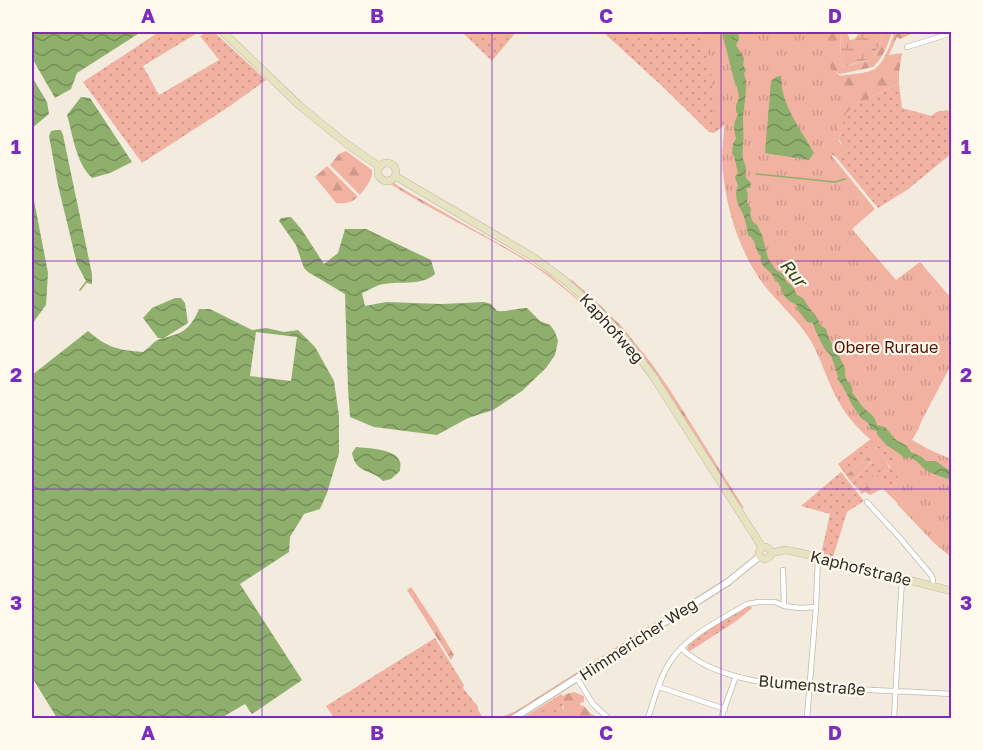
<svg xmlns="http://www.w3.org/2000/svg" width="983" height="750" viewBox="0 0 983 750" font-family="'Golos Text',sans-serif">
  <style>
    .grass { fill: url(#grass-dots) }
    .forest { fill: url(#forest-firs) }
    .wetland { fill: url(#wetland-marsh) }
    .park { fill: url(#park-tufts) }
    .water { fill: url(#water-waves); fill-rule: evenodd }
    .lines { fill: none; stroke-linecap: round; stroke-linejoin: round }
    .stream { stroke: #8faf6c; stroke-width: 1.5 }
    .river { stroke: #8faf6c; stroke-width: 8 }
    .minor-casing { stroke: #c1baad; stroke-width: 6 }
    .tertiary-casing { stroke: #c1baad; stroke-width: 8 }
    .secondary-casing { stroke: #c1baad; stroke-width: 8 }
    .minor { stroke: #fff; stroke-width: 4.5 }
    .tertiary { stroke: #fff; stroke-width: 6 }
    .secondary { stroke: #e6e3c1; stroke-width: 7 }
    .grid { fill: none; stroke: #7b2cbf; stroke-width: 1.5; stroke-opacity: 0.55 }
    .labels { text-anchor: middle; stroke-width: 4.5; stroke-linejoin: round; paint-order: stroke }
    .street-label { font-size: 16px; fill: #302d28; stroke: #fff9ee }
    .park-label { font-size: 16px; fill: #551101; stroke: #fff9ee }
    .water-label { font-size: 18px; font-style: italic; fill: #2f4413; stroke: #fff9ee }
    .neatline { fill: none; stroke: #7b2cbf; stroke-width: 2 }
    .grid-label { font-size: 20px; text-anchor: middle; font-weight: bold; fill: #7b2cbf }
  </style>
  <defs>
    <pattern id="grass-dots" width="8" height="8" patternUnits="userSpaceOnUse" patternTransform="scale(1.5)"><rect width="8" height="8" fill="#f2b2a2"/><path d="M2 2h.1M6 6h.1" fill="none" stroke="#d0998c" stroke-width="1.8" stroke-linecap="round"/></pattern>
    <pattern id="forest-firs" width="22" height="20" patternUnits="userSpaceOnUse" patternTransform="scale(1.5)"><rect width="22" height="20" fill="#f2b2a2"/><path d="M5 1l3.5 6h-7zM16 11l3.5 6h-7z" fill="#d0998c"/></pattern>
    <pattern id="wetland-marsh" width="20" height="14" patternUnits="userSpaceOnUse" patternTransform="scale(1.5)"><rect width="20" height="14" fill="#f2b2a2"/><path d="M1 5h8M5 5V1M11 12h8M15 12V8" fill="none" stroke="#d0998c"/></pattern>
    <pattern id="park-tufts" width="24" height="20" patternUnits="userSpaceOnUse" patternTransform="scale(1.5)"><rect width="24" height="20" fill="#f2b2a2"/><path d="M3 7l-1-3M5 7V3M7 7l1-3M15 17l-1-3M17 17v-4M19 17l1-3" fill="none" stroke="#d0998c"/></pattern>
    <pattern id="water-waves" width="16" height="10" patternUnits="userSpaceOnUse" patternTransform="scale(1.5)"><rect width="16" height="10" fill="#8faf6c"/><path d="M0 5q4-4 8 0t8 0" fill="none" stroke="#758f59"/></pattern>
  </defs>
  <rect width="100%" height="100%" fill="#f3ebde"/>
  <path class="grass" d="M159 32H199L143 66 159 95 219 60 200 36 206 32H214L266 80 230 106 142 163 83 82Z
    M462 32H516L492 61Z
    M603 32H718L723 43 726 124 714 133 709 132 662 86Z
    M899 84 902 108 932 116 936 112 948 110 951 115V154L907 190 878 208 836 157 846 151 838 138C845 131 840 123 844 115 849 106 887 89 899 84Z
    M872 438 914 473 889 486 885 484V481L879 475 865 483 867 486 860 491 851 482C859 475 864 468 873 461L880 467 888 472 890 467 881 454 875 447 870 456 846 475 838 464Z
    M841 472 864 501 847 512 833 557 821 554 830 514 801 506Z
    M750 605 752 608 751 609 735 622 690 651 687 650 688 645C704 633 731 612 750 605Z
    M435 638 464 685 463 688 478 707V710L483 718H334L326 706Z
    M562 700 564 702 562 708 569 718H522L529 714 531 716Z"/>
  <path class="forest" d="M794 32H841L840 58 843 67 865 61 873 57 885 32H892C888 44 883 58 873 67L840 74 814 61Z
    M894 32H906V34L913 33 900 39 897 37 889 55 902 53 899 73V84C887 89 851 105 845 115 842 119 843 123 844 128L838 138 840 143 845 147 846 151 836 157 819 147 839 76C850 74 863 74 873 70 883 66 892 42 894 32Z
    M346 151 372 170C373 180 365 188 360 195L330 165 339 154Z
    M327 166 358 197C351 203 344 204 336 203L315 177Z
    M389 183H394L401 188 519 255 550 275 592 311V313C570 293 548 274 523 259 479 232 432 211 389 183Z
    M571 279 603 308 623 328 652 364 670 390 744 508H742L732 494 659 380 572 283Z
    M871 445C880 450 888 461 890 471L888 472 880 467 872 461C864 468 859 475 851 482L846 475 870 456 872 451 866 446Z
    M877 475H879L885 481V484L889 486 892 485 948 552 884 490 882 489 870 495 865 492 861 494 860 491 867 486 865 483 870 478Z
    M411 587 437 626 454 655 451 660 407 590Z
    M684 604 685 606 510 718H499L516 711Z
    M574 692 584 696V702L580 703V705L584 706 591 714 599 718H569C564 712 562 709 564 702L562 700 531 717 529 714 561 694 563 696 566 694Z"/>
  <path class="wetland" d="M841 32H847L850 40 854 39 861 32H885L873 57 870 59 843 67 840 59Z"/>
  <path class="park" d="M699 32H829C828 43 823 61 833 70 837 73 840 75 844 79L832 156 875 209 852 229 896 280 920 262 951 298V365L922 420 918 430 912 440 930 450 951 459V557L934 543 897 504 902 499 890 485 901 473 891 464 894 458C874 443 852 426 840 404 828 384 822 361 811 341 798 320 779 304 764 285 738 250 724 203 722 160 722 147 724 133 725 119L714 128C714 94 713 63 699 32Z"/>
  <path class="water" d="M32 32H141L77 73 71 89 55 98 32 58Z
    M725 32H738L739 39 736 45 744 58 743 65 746 70 744 74C749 84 743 109 743 121 743 130 744 136 743 145 743 149 742 155 743 159 745 165 747 166 745 173L746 178 751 183 750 188H746L748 194 747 202 751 209 750 214 753 222 757 225 762 235 768 258 776 270 783 274 786 281 793 287 797 295C805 298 804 300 808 306 813 313 818 316 820 325L826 329C829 342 839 353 844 366 847 373 844 368 845 375 846 381 850 383 852 387 854 395 850 390 855 396 857 399 860 404 863 407 870 415 874 413 877 425L885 427 896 440 907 446 911 452 922 457 926 461H936L947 469 951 470V480C944 477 933 475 926 470 919 464 918 461 909 457L906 459 892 448 893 444 890 442 882 439 879 432 870 429C870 422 864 421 860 417L859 414C849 404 846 387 837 379L838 376 831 356 824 348 816 332 813 323 807 322 797 309V305C789 302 782 296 781 287L779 285 778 282 775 281C773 270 758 268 761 256 753 249 758 241 748 235 747 227 745 217 741 210 737 203 734 194 738 186L735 177 738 173 734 156 732 154 733 144 736 139C734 129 732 124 738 115L736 111V105L739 98 736 81 738 69 731 44Z
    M781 76C780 103 801 130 814 153L809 160 765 153 771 81 776 77Z
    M32 77 47 102 49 114 32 128Z
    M81 97 90 98 132 162 110 173 92 178C76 163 73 136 67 115Z
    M56 130H61L63 135 92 274V284L87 283 77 264 58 185 49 136 51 131Z
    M32 190 48 273 46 305 32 324Z
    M291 217 302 230 324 264 338 253 345 229H366L431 260 435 274C421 287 397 280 379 285 374 287 367 291 362 293L365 306 386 302 442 304 484 302 491 304 497 311C507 312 516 308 527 308L540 321 550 325 555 332 558 341 555 355 546 368 522 391 493 410 468 418 437 435 374 427 350 417 348 389 345 294 308 272 304 268 296 245 279 221 281 218Z
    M175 298H181L185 303 188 323 164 338C184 333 191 328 199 309H210L252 330 266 328 284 332 298 330 315 347 334 381 339 416V453L327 493 320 509 304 514 290 537 289 552 240 584 302 680 252 714 245 704 221 718H57L33 679 32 673V375L88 331C108 348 118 350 143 352 152 346 152 342 162 338H158L143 318 152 308ZM256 332 297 337 291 381 250 376Z
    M356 447C367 448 397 449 400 462 401 464 400 469 400 471L391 479 383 481C371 468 356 475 352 453Z"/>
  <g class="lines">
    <path class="stream" d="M756 174 835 182 845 179
      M80 290 87 281"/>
    <path class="river" d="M726 32 739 83
      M881 433 889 442 902 450"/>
    <g class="minor-casing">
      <path id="minor" d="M907 47 952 33
        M867 502 900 538 931 575 933 579V585
        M783 570 784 606
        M681 648C722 687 800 686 854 689 887 691 919 692 952 694
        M577 678 593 704 608 718
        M659 687 725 709
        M648 718C654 700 659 679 670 662 687 635 721 620 747 604L759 602H775L784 606 800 608 816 607
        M721 718 736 676
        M807 718 816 607 818 557
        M894 718 902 578"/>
    </g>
    <g class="tertiary-casing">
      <path id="tertiary" d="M514 718 728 582 760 556"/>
    </g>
    <g class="secondary-casing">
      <path id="secondary" d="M223 32 300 106 348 145 380 167
        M378 172a9 9 0 1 1 18 0a9 9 0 1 1-18 0Z
        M395 176 533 257 563 279 598 310 626 340 653 376 762 547
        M759 553a6 6 0 1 1 12 0a6 6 0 1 1-12 0Z
        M771 553 785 550 801 553 952 591"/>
    </g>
    <use href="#minor" class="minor"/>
    <use href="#tertiary" class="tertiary"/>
    <use href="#secondary" class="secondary"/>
  </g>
  <path class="grid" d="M262 32V718M492 32V718M721 32V718M32 261H952M32 489H952"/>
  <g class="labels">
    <g class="street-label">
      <text transform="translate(612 328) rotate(48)" y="6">Kaphofweg</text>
      <text transform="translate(861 568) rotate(14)" y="6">Kaphofstraße</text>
      <text transform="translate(638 639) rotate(-33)" y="6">Himmericher Weg</text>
      <text transform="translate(812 685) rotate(5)" y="6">Blumenstraße</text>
    </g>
    <g class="park-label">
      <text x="886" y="353">Obere Ruraue</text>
    </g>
    <g class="water-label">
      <text transform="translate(793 273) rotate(50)" y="6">Rur</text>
    </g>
  </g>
  <rect width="983" height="750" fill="none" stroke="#fff9ee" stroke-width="66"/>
  <rect x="33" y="33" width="917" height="684" class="neatline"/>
  <g class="grid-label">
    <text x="148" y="23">A</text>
    <text x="377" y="23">B</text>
    <text x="606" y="23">C</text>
    <text x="835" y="23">D</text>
    <text x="16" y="154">1</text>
    <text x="966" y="154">1</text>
    <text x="16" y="382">2</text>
    <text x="966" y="382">2</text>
    <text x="16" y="610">3</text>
    <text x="966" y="610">3</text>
    <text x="148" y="740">A</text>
    <text x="377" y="740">B</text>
    <text x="606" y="740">C</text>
    <text x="835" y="740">D</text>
  </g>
</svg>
